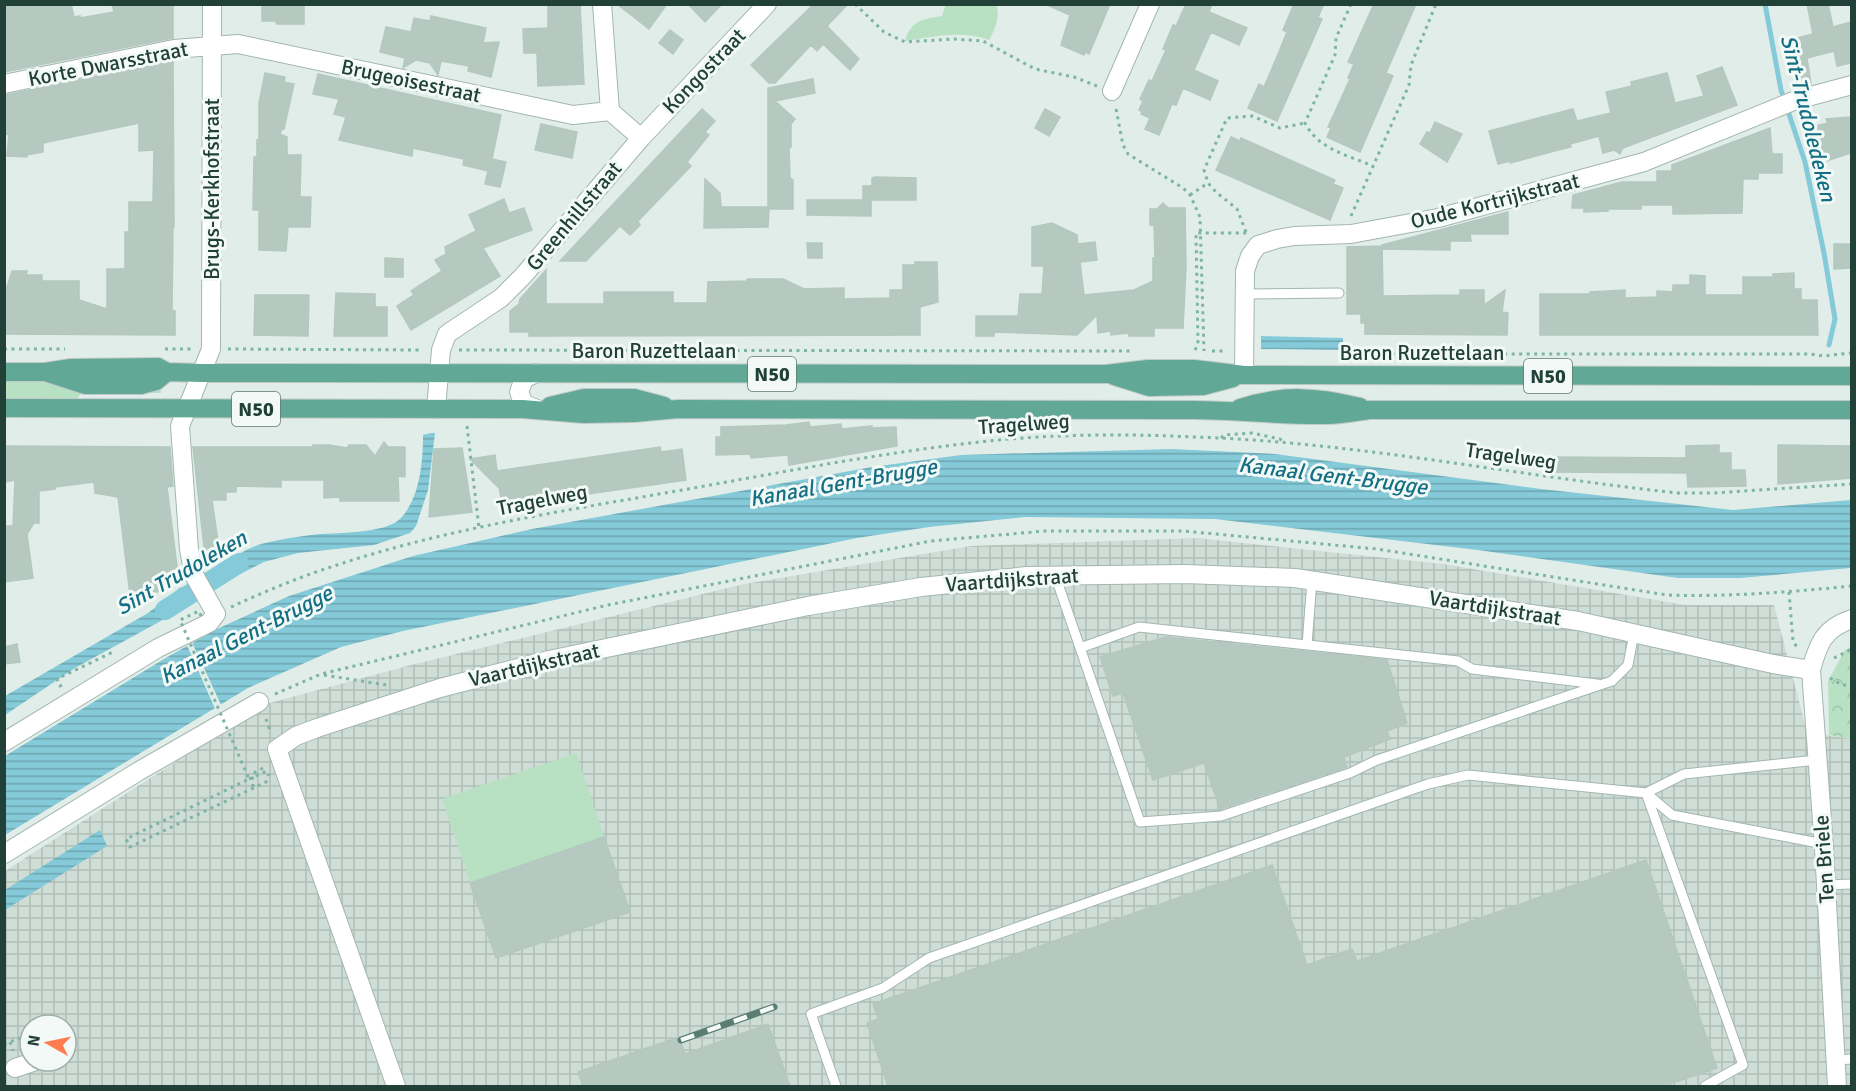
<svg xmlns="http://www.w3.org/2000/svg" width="1856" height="1091" viewBox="0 0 1856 1091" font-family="Signika,sans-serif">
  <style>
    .industrial { fill: url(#industrial-grid); fill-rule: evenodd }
    .green { fill: #b8e1c4 }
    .forest { fill: url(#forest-crowns) }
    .water { fill: url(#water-rules) }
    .pier { fill: #e1ede8 }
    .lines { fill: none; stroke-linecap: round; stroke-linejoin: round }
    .stream { stroke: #84cad8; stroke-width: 5 }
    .canal { stroke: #84cad8; stroke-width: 20 }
    .building { fill: #b6c9c1; stroke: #b3c8bf; stroke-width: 1.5 }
    .service-casing { stroke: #a3b6b0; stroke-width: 11 }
    .minor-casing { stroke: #a3b6b0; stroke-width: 20 }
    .tertiary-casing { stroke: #a3b6b0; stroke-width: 20 }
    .secondary-casing { stroke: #9ebab1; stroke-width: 20 }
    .primary-casing { stroke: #c1cac7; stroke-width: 20 }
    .path { stroke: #7eb4a4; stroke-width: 3; stroke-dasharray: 3 4.5; stroke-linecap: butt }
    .service { stroke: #fff; stroke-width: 9 }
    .minor { stroke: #fff; stroke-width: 18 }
    .tertiary { stroke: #fff; stroke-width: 18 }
    .secondary { stroke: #fff; stroke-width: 18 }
    .primary { stroke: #61a896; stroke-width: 18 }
    .rail-casing { stroke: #5a7c73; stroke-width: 7 }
    .rail { stroke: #f2f9f6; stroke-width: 4.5; stroke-dasharray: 14; stroke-linecap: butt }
    .path-bridge { stroke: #7eb4a4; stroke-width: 3; stroke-dasharray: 3 4.5; stroke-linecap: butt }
    .labels { text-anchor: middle; stroke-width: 6; stroke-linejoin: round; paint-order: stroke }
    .shield { fill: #f2f9f6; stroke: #5f7871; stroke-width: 1.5 }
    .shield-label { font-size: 20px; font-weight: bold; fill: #204038 }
    .street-label { font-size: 21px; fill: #204038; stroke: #f2f9f6 }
    .water-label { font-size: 22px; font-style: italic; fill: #136f83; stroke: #f2f9f6 }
  </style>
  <defs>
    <pattern id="industrial-grid" width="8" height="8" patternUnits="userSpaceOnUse" patternTransform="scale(1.5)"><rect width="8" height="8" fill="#cfddd7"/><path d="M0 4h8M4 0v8" fill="none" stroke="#b1bfb9"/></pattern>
    <pattern id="forest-crowns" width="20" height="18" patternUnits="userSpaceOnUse" patternTransform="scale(1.5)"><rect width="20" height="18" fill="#b8e1c4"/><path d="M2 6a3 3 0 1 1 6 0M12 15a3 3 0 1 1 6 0" fill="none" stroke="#9ec2a9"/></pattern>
    <pattern id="water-rules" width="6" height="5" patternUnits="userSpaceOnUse" patternTransform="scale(1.5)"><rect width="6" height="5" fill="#84cad8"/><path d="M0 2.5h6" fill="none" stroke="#6ca5b0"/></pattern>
  </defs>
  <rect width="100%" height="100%" fill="#e1ede8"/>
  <path class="industrial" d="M1197 538 1443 564 1686 605H1774L1807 732 1851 739V1086H5V871L266 704 411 665 744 584 971 546ZM30 1025H66V1061H30Z"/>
  <path class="green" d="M946 4 996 5C1001 16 995 29 989 40 962 30 933 37 905 41 911 20 923 19 942 16Z
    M5 382H68L160 386 161 393 82 392 76 400H5Z
    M576 753 604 837 470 883 442 799Z"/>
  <path class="forest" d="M1851 647V739L1829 735 1828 681 1845 650Z"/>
  <path class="water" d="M1261 336 1343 338V350L1261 349Z
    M431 433H435L428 490 416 526 410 533 374 545 298 553 264 562 220 584 212 570C228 561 243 550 261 544 277 540 294 537 311 535 334 532 385 535 401 518 420 497 423 462 423 435Z
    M1171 449 1275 454 1541 489 1733 510 1851 500V568L1740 578H1678L1478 550 1215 519 1025 517 929 527 857 538 403 631 341 647 248 688 5 835V756L164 659 217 629 289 596 413 556 532 529 872 467 961 455Z
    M181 587 190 605 75 668 5 715V696L148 613Z
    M100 830 107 846 5 910V890Z"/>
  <path class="pier" d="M191 640 222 707 216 711 186 643Z"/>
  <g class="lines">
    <path class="stream" d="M1765 4 1781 90 1805 162 1824 253 1835 319 1829 345"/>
    <path class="canal" d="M165 610 239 563"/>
  </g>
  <path class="building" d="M4 4H71L74 17 80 16V18L114 12 112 4H173V38L4 72Z
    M262 4H304V24H277L275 21H262Z
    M548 4H580L584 84 538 86 537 53H524L523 29 548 28Z
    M617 4H667L649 29Z
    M688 4H722L705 22Z
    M814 4H848L827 26 859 59 850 70 823 44 817 51 811 45 775 83H769L751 65Z
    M1045 4H1110L1089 54 1085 52 1084 55 1061 45 1070 15Z
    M1186 4H1212L1209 12 1247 28 1239 45 1211 32 1194 70 1218 81 1210 100 1183 88 1176 105 1172 104 1159 135 1145 129 1150 118 1141 114 1142 112 1139 110 1143 101 1140 99 1149 80 1152 81 1166 50 1163 49 1173 25 1176 26Z
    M1294 4H1324L1318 17 1322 19 1277 121 1248 108 1259 84 1264 87 1279 52 1287 32 1283 30Z
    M1374 4H1416L1386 73 1393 76 1360 152 1327 137 1331 128 1328 127 1350 79 1348 78 1354 64 1348 62Z
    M1807 4H1828L1833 27 1851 22V63L1837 66 1834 51 1807 58 1811 84 1802 87 1789 40 1813 34Z
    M431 16 486 28 483 43 499 42 491 77 468 71 469 66 441 61 438 75 430 63 416 60 403 68 405 58 380 52 386 27 411 32 414 18 430 21Z
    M670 30 683 40 673 54 659 43Z
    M173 61 174 227H173L172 311H175V335L4 334V287H7L12 271H27L26 275H42V281H79V300L107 309V269H125V232H129V202H153L154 150 139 151V123L43 143V152L27 155V157L7 156 9 134 4 135V95Z
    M1722 67 1737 105 1623 148 1620 154 1614 150 1603 153 1599 136 1570 144 1571 147 1562 149 1510 163V161L1498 164 1489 131 1573 109 1577 121 1611 113 1606 92 1632 86 1631 82 1667 73 1675 103 1704 96 1697 76Z
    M265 73 285 77 284 82 294 84 284 129 282 128 280 134 287 137V155H301L300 197H311L310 227H288L286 251 259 250V210H253L254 157H257V140L259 139V103Z
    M318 74 501 115 492 159 506 162 500 187 485 184 488 171 463 165 464 159 413 148 412 156 339 140 346 117 334 114 339 99 313 94Z
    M813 79 815 93 775 101 795 119 791 124V147H789L790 178 793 180V209H769L768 227 704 228 705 179 720 193 721 207H768V88Z
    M702 109 715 121 705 132 709 135 687 162 691 166 638 221 640 225 630 235 620 226 586 261H560Z
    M1045 109 1060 117 1049 136 1035 128Z
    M1851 117V153L1826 161 1815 126 1828 123 1826 119Z
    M1435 122 1462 134 1447 162 1420 144 1427 132 1430 133Z
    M541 124 577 132 572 158 535 150Z
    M1770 128 1772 154H1782V173H1758V179H1743L1742 213 1673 214V205H1641V209H1608V211L1584 212V208H1572L1573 195 1622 182H1657V171H1672V165Z
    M1231 137 1240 141 1241 138 1335 180 1333 184 1343 188 1330 220 1216 170Z
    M875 177 916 178V200H871V216L807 215V200H863V186H872V178Z
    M504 199 509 213 524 208 532 230 483 248 500 276 411 330 397 306 414 295 411 291 442 271 435 260 446 254 445 247 476 231 469 215Z
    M1163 203 1168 208H1185L1186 267 1183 328H1154V336H1129L1128 333 1111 335V331L1098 333 1097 315 1077 335 994 332V336H976V316H1018L1020 294H1042L1044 266H1032V227L1052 223 1077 235 1078 244 1095 242 1097 260 1080 262 1084 295 1134 290 1153 281V258H1155L1154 225H1150V209H1157Z
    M1508 212V234H1470L1471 241H1450V250L1383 249 1382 245Z
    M807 243H822V258H808Z
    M1834 244H1851V268L1834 269Z
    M1382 246 1383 296 1460 295V290H1484V305L1505 290 1502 312 1508 313 1507 335 1365 334V323H1361V314H1347V247Z
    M385 258 403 259V277H385Z
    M915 262H937L938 302 920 307V335L542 336H529V332H510V311L519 304 520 299 546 270V304H604V292H673V303H707L708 282 747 281V279H783L804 289 844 288V299L890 298V290H903V265H915Z
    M1794 273V289H1801V300H1817L1818 335H1540V294H1590V292L1625 290V298L1657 297V291L1673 292V285H1690V275L1705 276V295H1743V277H1773V274Z
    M336 293 375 294V307H387V336H334Z
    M255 295H309L308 336 254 335Z
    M809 422 810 427 841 424 842 429 872 426 871 428 896 427 897 446 789 465 788 455 751 458 750 454 716 455V437H721V427L786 425Z
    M384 442 388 447H405V477L398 476 399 501H340V497L324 498V480H281V487L236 486V492H226V500H212L220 555 205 557 193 447H313V445H329L347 448 349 445H366L375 456Z
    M1719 445V453H1731V470H1745L1746 486 1688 487 1687 473 1552 472V457L1686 458V446Z
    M1778 445 1851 446V478L1778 484Z
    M4 446 170 447 173 486 167 487 179 582 161 584 162 591 130 595 118 497 95 493 94 482 55 487V489L39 491V523H34L27 534 33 578 4 582V526H13L15 480 4 482Z
    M660 447 661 452 682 449 686 480 502 506 497 472 499 488 470 459 495 455 497 471Z
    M462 448 472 512 429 517 434 449Z
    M1165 637 1387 660 1407 723 1387 731 1390 739 1344 757 1347 767 1220 809 1204 763 1153 780 1123 693 1113 696 1100 657Z
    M17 644 20 662 4 664V647Z
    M604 837 630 912 496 958 470 883Z
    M1646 860 1717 1068 1664 1086H888L867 1023 878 1019 873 1004 1272 865 1307 965 1352 949 1357 961Z
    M768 1024 790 1086H583L578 1072 679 1037 685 1054Z"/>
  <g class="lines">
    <g class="service-casing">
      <path id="service" d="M1244 294 1339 293
        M1055 575 1140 822 1221 816 1350 773 1377 760 1612 681 1628 665 1634 633
        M1307 645 1312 580
        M1080 648 1139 627 1458 661 1472 669 1597 684
        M1817 760 1684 774 1646 793 1672 815 1824 844
        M1826 885 1852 884
        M1836 1060 1852 1059
        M836 1086 811 1014 883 988 929 958 1428 784 1468 775 1646 793 1743 1065 1705 1086"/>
    </g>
    <g class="minor-casing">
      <path id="minor" d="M602 4 610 111 641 138
        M4 84 174 49 238 44 573 115 610 111
        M1112 91 1150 4
        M1244 375 1245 271 1250 256 1258 245 1277 239 1294 236 1351 234 1438 218 1644 162 1796 100 1852 85
        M436 409 441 350 447 334 501 298 523 276 641 138 767 4
        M4 742 158 648 209 623 216 614 194 575 189 549 180 426 211 349 212 4
        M4 854 139 771 259 702
        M15 1068 36 1061
        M396 1086 277 749 296 736 317 728 440 688 549 660 808 606 921 587 1027 576 1185 574 1295 578 1578 621 1773 664 1811 670"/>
    </g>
    <g class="tertiary-casing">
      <path id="tertiary" d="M1837 1086 1824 848 1811 670C1818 644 1824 628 1852 619"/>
    </g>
    <g class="secondary-casing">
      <path id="secondary" d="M536 373 524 379 519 392 524 404 537 409"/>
    </g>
    <g class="primary-casing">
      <path id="primary" d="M4 372H45L71 368 158 367 167 372 202 373 1106 374 1148 369H1194L1244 375 1852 376
        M48 373 85 385H141L156 381 167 372
        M1114 376 1149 387 1203 386 1233 378
        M550 406 584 398H634L664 406
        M4 408 522 409 584 414 634 413 678 409 1193 410C1238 410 1282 416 1327 415 1341 415 1355 412 1369 410H1852
        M1240 408C1284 394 1315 396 1360 407"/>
    </g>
    <path class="path" d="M855 4 884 32 905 42 954 39 983 41 1035 69 1074 77 1097 86
      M1351 4 1336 38 1335 55 1305 123C1318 149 1347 155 1373 166
      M1116 109 1123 145 1128 154 1183 188 1190 195 1200 217 1204 351
      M1190 195 1208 183
      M1351 216 1409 85 1411 65 1436 4
      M1246 232 1237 209 1216 192 1208 183 1204 170 1227 118 1252 116 1280 128 1305 123
      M4 349H65
      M165 349H191
      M228 349 422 350
      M459 350 1130 351
      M1195 350 1198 344 1196 233H1247
      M1212 351H1226
      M1362 356 1368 354H1810L1823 356 1852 353
      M467 426 479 528
      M1221 438 1224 435 1252 433 1280 439 1282 441
      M1789 592 1793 641 1798 649
      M231 607C264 592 299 577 334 566 448 528 569 510 688 489 794 470 901 449 1009 439 1071 434 1132 434 1194 437 1356 442 1517 476 1678 493H1713L1852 484
      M1834 658 1852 649
      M324 675 386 685
      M1830 678 1842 685H1852
      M62 685 60 686 57 679 113 652
      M275 694 321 674 608 605 931 541 1045 531H1183L1377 549 1667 595C1729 597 1790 592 1852 586
      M266 719 271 733
      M232 740 249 779 126 839 130 847 270 780
      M253 787 252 774 265 767
      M10 1042 13 1051
      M4 1044 29 1035"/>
    <use href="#service" class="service"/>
    <use href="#minor" class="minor"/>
    <use href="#tertiary" class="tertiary"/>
    <use href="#secondary" class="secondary"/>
    <use href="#primary" class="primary"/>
    <g class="rail-casing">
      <path id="rail" d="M681 1040 774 1007"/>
    </g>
    <use href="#rail" class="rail"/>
    <path class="path-bridge" d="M201 616 199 611 180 620 232 740
      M249 779 267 771 269 776"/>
  </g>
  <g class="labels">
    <g class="shield">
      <rect x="748" y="357" width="48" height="34" rx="4.5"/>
      <rect x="1524" y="359" width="48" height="34" rx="4.5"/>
      <rect x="232" y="392" width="48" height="34" rx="4.5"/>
    </g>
    <g class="shield-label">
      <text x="772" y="381">N50</text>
      <text x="1548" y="383">N50</text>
      <text x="256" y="416">N50</text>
    </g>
    <g class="street-label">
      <text transform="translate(108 64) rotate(-11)" y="7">Korte Dwarsstraat</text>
      <text transform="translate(704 71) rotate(-46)" y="7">Kongostraat</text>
      <text transform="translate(411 81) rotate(12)" y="7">Brugeoisestraat</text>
      <text transform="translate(212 189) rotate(-90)" y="7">Brugs-Kerkhofstraat</text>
      <text transform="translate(1495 201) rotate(-14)" y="7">Oude Kortrijkstraat</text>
      <text transform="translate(574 216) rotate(-50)" y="7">Greenhillstraat</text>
      <text x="654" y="358">Baron Ruzettelaan</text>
      <text x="1422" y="360">Baron Ruzettelaan</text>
      <text transform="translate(1024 424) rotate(-4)" y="7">Tragelweg</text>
      <text transform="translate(1511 456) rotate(8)" y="7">Tragelweg</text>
      <text transform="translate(542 500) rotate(-11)" y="7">Tragelweg</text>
      <text transform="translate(1012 580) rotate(-4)" y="7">Vaartdijkstraat</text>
      <text transform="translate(1495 608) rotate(9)" y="7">Vaartdijkstraat</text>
      <text transform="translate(534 665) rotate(-13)" y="7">Vaartdijkstraat</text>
      <text transform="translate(1824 859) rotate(-94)" y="7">Ten Briele</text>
    </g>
    <g class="water-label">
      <text transform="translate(1809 118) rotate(76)" y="8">Sint-Trudoledeken</text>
      <text transform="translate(1333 475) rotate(7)" y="8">Kanaal Gent-Brugge</text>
      <text transform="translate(843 482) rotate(-10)" y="8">Kanaal Gent-Brugge</text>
      <text transform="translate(181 572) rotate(-30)" y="8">Sint Trudoleken</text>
      <text transform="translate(246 634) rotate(-27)" y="8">Kanaal Gent-Brugge</text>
    </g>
  </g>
  <rect width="1856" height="1091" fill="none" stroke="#204038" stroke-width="12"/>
  <g transform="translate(48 1043) rotate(279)"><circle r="28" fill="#f2f9f6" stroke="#9eafaa" stroke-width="1.5"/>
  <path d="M0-4.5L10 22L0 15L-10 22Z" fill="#ff7c4e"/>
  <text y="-9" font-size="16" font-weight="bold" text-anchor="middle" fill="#204038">N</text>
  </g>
</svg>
